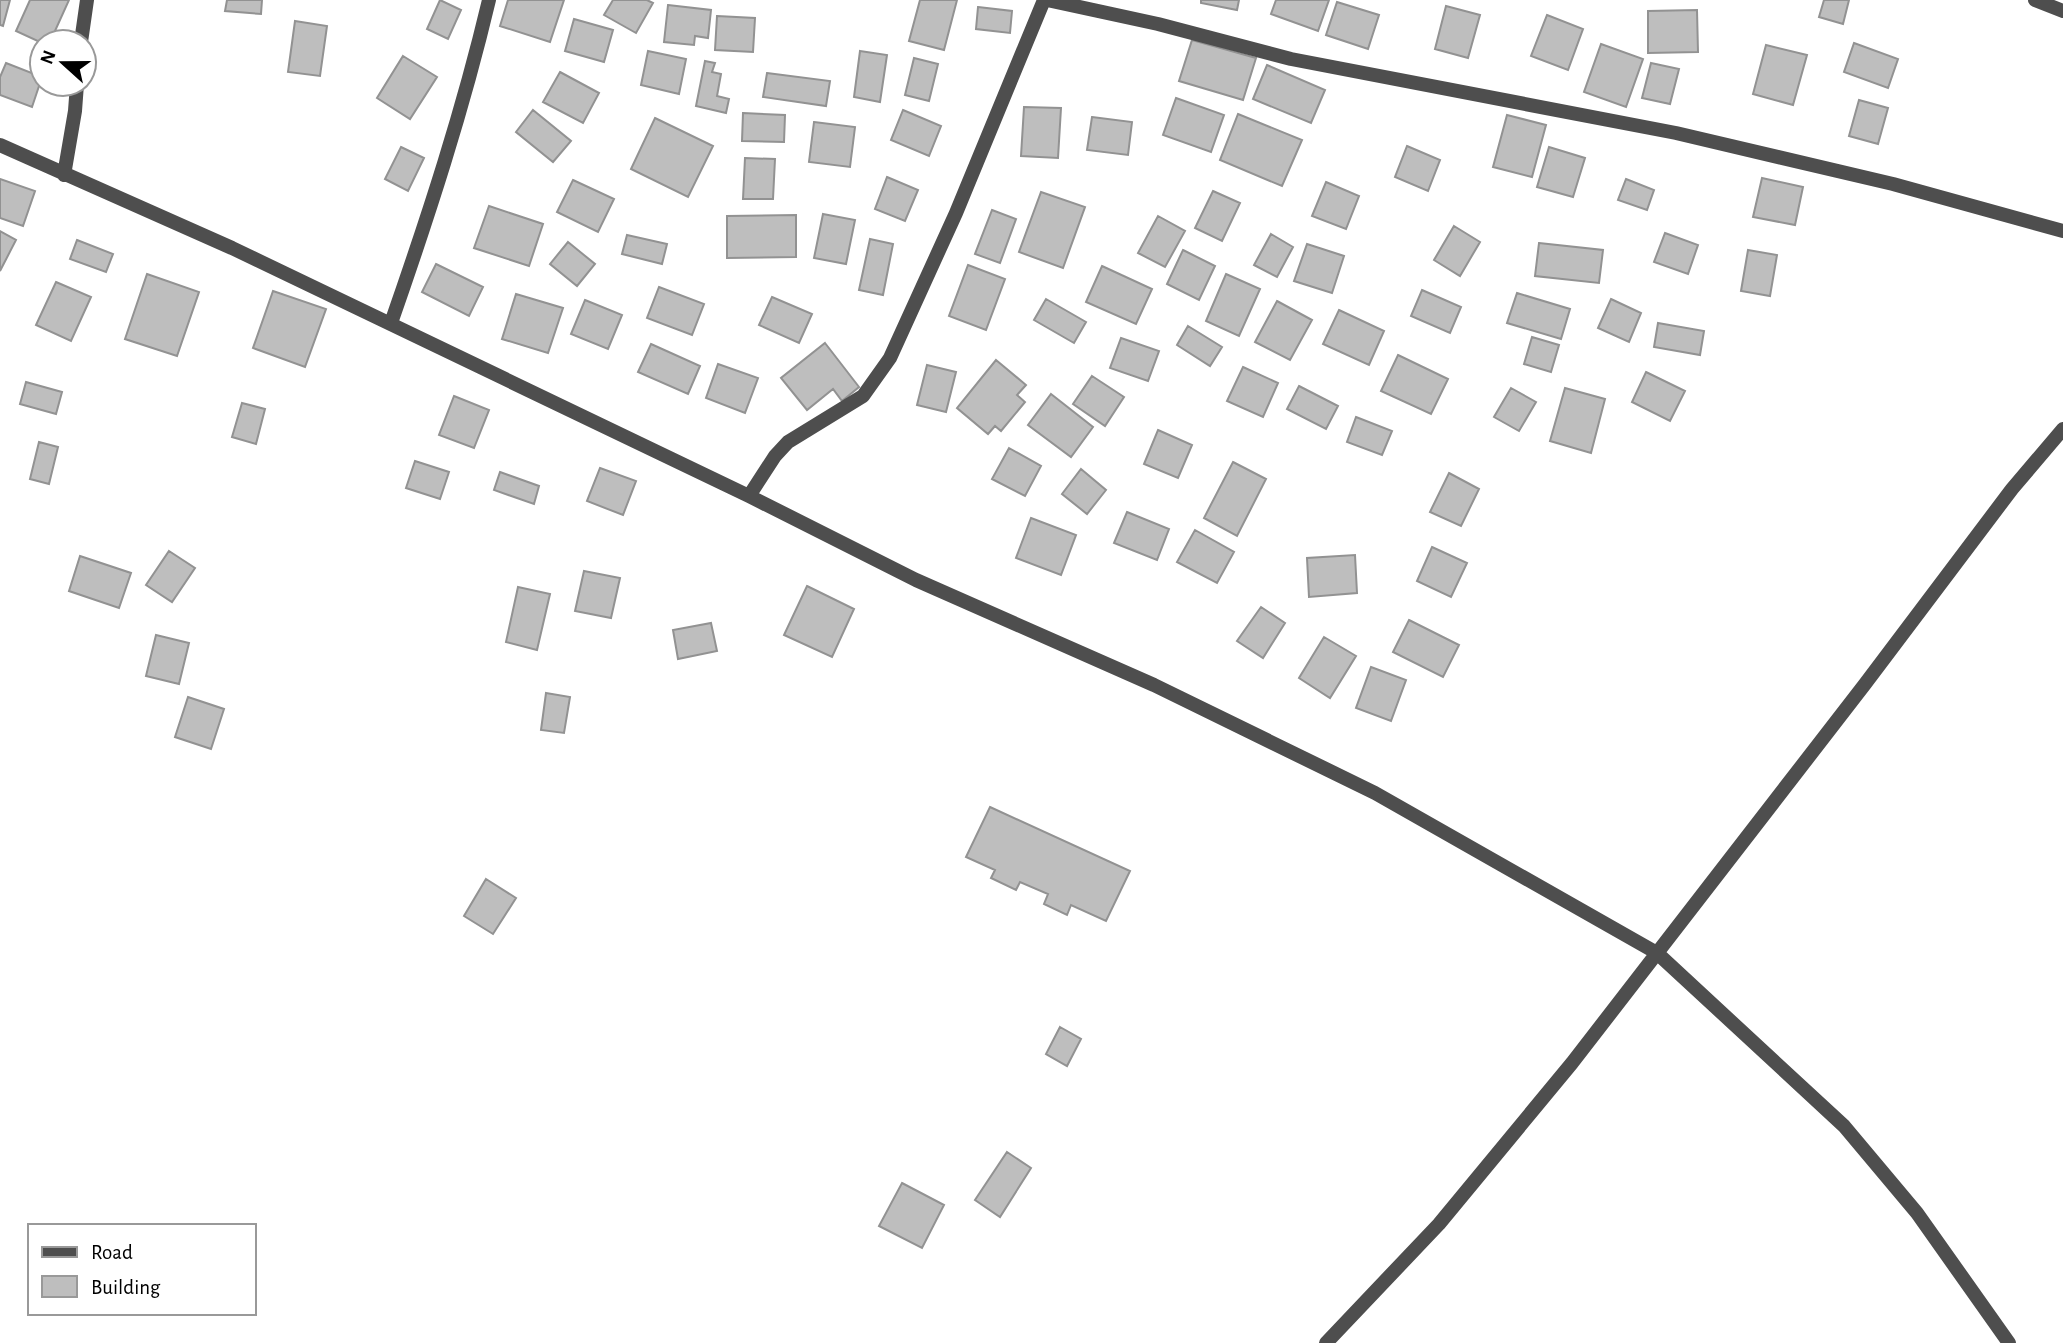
<svg xmlns="http://www.w3.org/2000/svg" width="2063" height="1343" viewBox="0 0 2063 1343" font-family="'Alegreya Sans',sans-serif">
  <style>
    .building { fill: #bebebe; stroke: #929292; stroke-width: 2 }
    .lines { fill: none; stroke-linecap: round; stroke-linejoin: round }
    .minor { stroke: #4e4e4e; stroke-width: 14 }
  </style>
  <rect width="100%" height="100%" fill="#fff"/>
  <path class="building" d="M0 0H10L3 26 0 25Z
    M30 0H69L50 42 42 43 16 31Z
    M227 0H262L261 14 225 11Z
    M440 0 461 10 448 39 427 29Z
    M508 0H564L550 42 500 26Z
    M613 0H647L653 3 636 33 604 15Z
    M920 0H957L944 50 909 41Z
    M1201 0H1239L1237 10 1201 3Z
    M1276 0H1329L1318 31 1271 14Z
    M1824 0H1849L1843 24 1819 17Z
    M1337 2 1379 15 1368 49 1326 35Z
    M668 5 711 10 708 38 695 36 694 45 664 42Z
    M1446 6 1480 15 1468 58 1435 49Z
    M978 7 1012 11 1010 33 976 29Z
    M1697 10 1698 52 1648 53V11Z
    M1547 15 1583 29 1568 70 1531 56Z
    M717 16 755 18 753 52 715 50Z
    M574 19 613 30 604 62 565 51Z
    M295 21 327 26 320 76 288 72Z
    M1192 40 1256 58 1243 100 1179 81Z
    M1854 43 1898 59 1888 88 1844 72Z
    M1601 44 1643 59 1626 107 1584 92Z
    M1766 45 1807 55 1793 105 1753 94Z
    M648 51 686 59 679 94 641 85Z
    M860 51 887 55 880 102 854 97Z
    M403 56 437 77 410 119 377 98Z
    M914 58 938 64 929 101 905 95Z
    M705 61 715 63 712 72 721 74 717 96 729 99 726 113 696 106Z
    M6 63 42 77 32 107 0 95V77Z
    M1651 63 1679 69 1670 104 1642 98Z
    M1267 65 1325 90 1311 123 1253 99Z
    M560 72 599 93 583 123 543 102Z
    M767 73 830 81 826 106 763 97Z
    M1176 98 1224 115 1211 152 1163 135Z
    M1859 100 1888 108 1878 144 1849 136Z
    M1024 107 1061 108 1058 158 1021 156Z
    M533 110 571 141 553 162 516 132Z
    M903 110 941 126 929 156 891 140Z
    M743 113 785 115 784 142 742 141Z
    M1238 114 1302 140 1282 186 1220 160Z
    M1507 115 1546 125 1532 177 1493 167Z
    M1092 117 1132 122 1128 155 1087 150Z
    M655 118 713 146 688 197 631 169Z
    M814 122 855 127 850 167 809 162Z
    M1407 146 1440 160 1428 191 1395 177Z
    M401 147 424 158 408 191 385 179Z
    M1549 147 1585 158 1573 197 1537 187Z
    M745 158 775 159 773 199H743Z
    M887 177 918 190 905 221 875 209Z
    M1762 178 1803 187 1795 225 1753 217Z
    M0 179 35 191 23 226 0 218Z
    M1626 179 1654 190 1647 210 1618 200Z
    M573 180 614 199 598 232 557 212Z
    M1326 182 1359 196 1346 229 1312 216Z
    M1213 191 1240 203 1222 241 1195 228Z
    M1041 192 1085 207 1063 268 1019 252Z
    M489 206 543 224 529 266 474 248Z
    M992 210 1016 219 1000 263 975 254Z
    M823 214 855 220 846 264 814 258Z
    M796 215V257L727 258V216Z
    M1158 216 1185 231 1165 267 1138 253Z
    M1454 226 1480 242 1460 276 1434 260Z
    M0 231 16 240 0 271Z
    M1665 233 1698 245 1688 274 1654 262Z
    M1271 234 1293 247 1277 277 1254 265Z
    M627 235 667 244 662 264 622 254Z
    M870 239 893 244 883 295 859 290Z
    M77 240 113 254 106 272 70 259Z
    M568 242 595 264 577 286 550 264Z
    M1539 243 1603 250 1599 283 1535 276Z
    M1307 244 1344 256 1332 293 1294 281Z
    M1183 250 1215 266 1199 300 1167 284Z
    M1748 250 1777 255 1770 296 1741 291Z
    M436 264 483 287 469 316 422 292Z
    M968 265 1005 279 986 330 949 316Z
    M1102 266 1152 289 1136 324 1086 302Z
    M147 274 199 292 177 356 125 339Z
    M1226 274 1260 289 1239 336 1206 321Z
    M56 282 91 297 71 341 36 325Z
    M659 287 704 304 692 335 647 318Z
    M1422 290 1461 307 1450 333 1411 316Z
    M273 291 326 309 305 367 253 348Z
    M1517 293 1570 309 1561 339 1507 323Z
    M516 294 563 308 548 353 502 339Z
    M772 297 812 314 799 343 759 325Z
    M1046 299 1086 322 1074 343 1034 320Z
    M1611 299 1641 313 1629 342 1598 328Z
    M585 300 622 315 608 349 571 334Z
    M1277 301 1312 320 1290 360 1255 342Z
    M1339 310 1384 331 1369 365 1323 344Z
    M1658 323 1704 331 1700 355 1654 347Z
    M1188 326 1222 347 1210 366 1177 345Z
    M1532 337 1559 345 1551 372 1524 364Z
    M1121 338 1159 351 1148 381 1110 368Z
    M825 343 859 387 842 401 833 389 807 410 781 378Z
    M651 344 700 366 688 394 638 372Z
    M1398 355 1448 379 1431 414 1381 391Z
    M996 360 1026 385 1017 395 1025 402 1001 431 995 426 988 434 957 408Z
    M718 364 758 378 745 413 706 398Z
    M927 365 956 372 946 412 917 405Z
    M1243 367 1278 383 1263 417 1227 401Z
    M1646 372 1685 391 1670 421 1632 402Z
    M1092 376 1124 397 1105 426 1073 404Z
    M26 382 62 392 56 414 20 404Z
    M1299 386 1338 406 1326 429 1287 409Z
    M1511 388 1536 402 1519 431 1494 417Z
    M1565 388 1605 399 1591 453 1550 441Z
    M1051 394 1093 427 1071 457 1028 425Z
    M454 396 489 410 474 448 439 435Z
    M242 403 265 409 256 444 232 437Z
    M1356 417 1392 431 1382 455 1347 442Z
    M1158 430 1192 445 1178 478 1144 464Z
    M39 442 58 447 49 484 30 479Z
    M1009 448 1041 466 1025 496 992 479Z
    M415 461 449 472 440 499 406 488Z
    M1233 462 1266 479 1237 536 1204 518Z
    M600 468 636 481 623 515 587 501Z
    M1081 469 1106 490 1087 514 1062 494Z
    M500 472 539 486 534 504 494 490Z
    M1449 473 1479 489 1461 526 1430 512Z
    M1127 512 1169 529 1157 560 1114 543Z
    M1031 518 1076 535 1061 575 1016 558Z
    M1195 530 1234 552 1217 583 1177 562Z
    M1432 547 1467 563 1451 597 1417 581Z
    M169 551 195 568 172 602 146 585Z
    M1355 555 1357 593 1309 597 1307 558Z
    M80 556 131 573 119 608 69 591Z
    M584 571 620 578 611 618 575 611Z
    M807 586 854 609 832 657 784 635Z
    M518 587 550 594 537 650 506 642Z
    M1261 607 1285 623 1263 658 1237 641Z
    M1409 620 1459 645 1443 677 1393 652Z
    M711 623 717 651 678 659 673 630Z
    M156 635 189 643 179 684 146 676Z
    M1324 637 1356 656 1330 698 1299 678Z
    M1371 667 1406 680 1391 721 1356 708Z
    M546 693 570 697 564 733 541 730Z
    M188 697 224 709 211 749 175 737Z
    M990 807 1130 871 1106 921 1071 905 1067 915 1044 904 1048 894 1020 882 1016 890 991 878 995 870 966 857Z
    M486 879 516 898 493 934 464 916Z
    M1060 1027 1081 1039 1067 1066 1046 1054Z
    M1007 1152 1031 1168 1000 1217 975 1200Z
    M902 1183 944 1205 922 1248 879 1226Z"/>
  <g class="lines">
    <path class="minor" d="M1047 0 1158 24 1291 59 1676 133 1893 184 2063 231
      M2035 0 2063 11
      M81 42 87 0
      M0 145 232 248 749 496 916 580 1154 685 1375 793 1657 953 1844 1126 1917 1213 2009 1343
      M64 175 75 111 77 84
      M391 323C428 217 463 110 489 0
      M749 496 775 456 788 442 863 396 890 358 956 213 1044 0
      M1326 1343 1439 1224 1572 1063 1865 684 2012 489 2063 429"/>
  </g>
  <rect x="28" y="1224" width="228" height="91" fill="#ffffff" stroke="#999999" stroke-width="2"/>
  <rect x="42" y="1247" width="35" height="10" fill="#4e4e4e" stroke="#999999" stroke-width="2"/>
  <text x="91" y="1259" font-size="21" fill="#000000">Road</text>
  <rect x="42" y="1276" width="35" height="21" fill="#bebebe" stroke="#999999" stroke-width="2"/>
  <text x="91" y="1294" font-size="21" fill="#000000">Building</text>
  <g transform="translate(63 63) rotate(291)"><circle r="33" fill="#ffffff" stroke="#999999" stroke-width="2"/>
  <path d="M0-5L12 26L0 18L-12 26Z" fill="#000000"/>
  <text y="-10" font-size="19" font-weight="bold" text-anchor="middle" fill="#000000">N</text>
  </g>
</svg>
